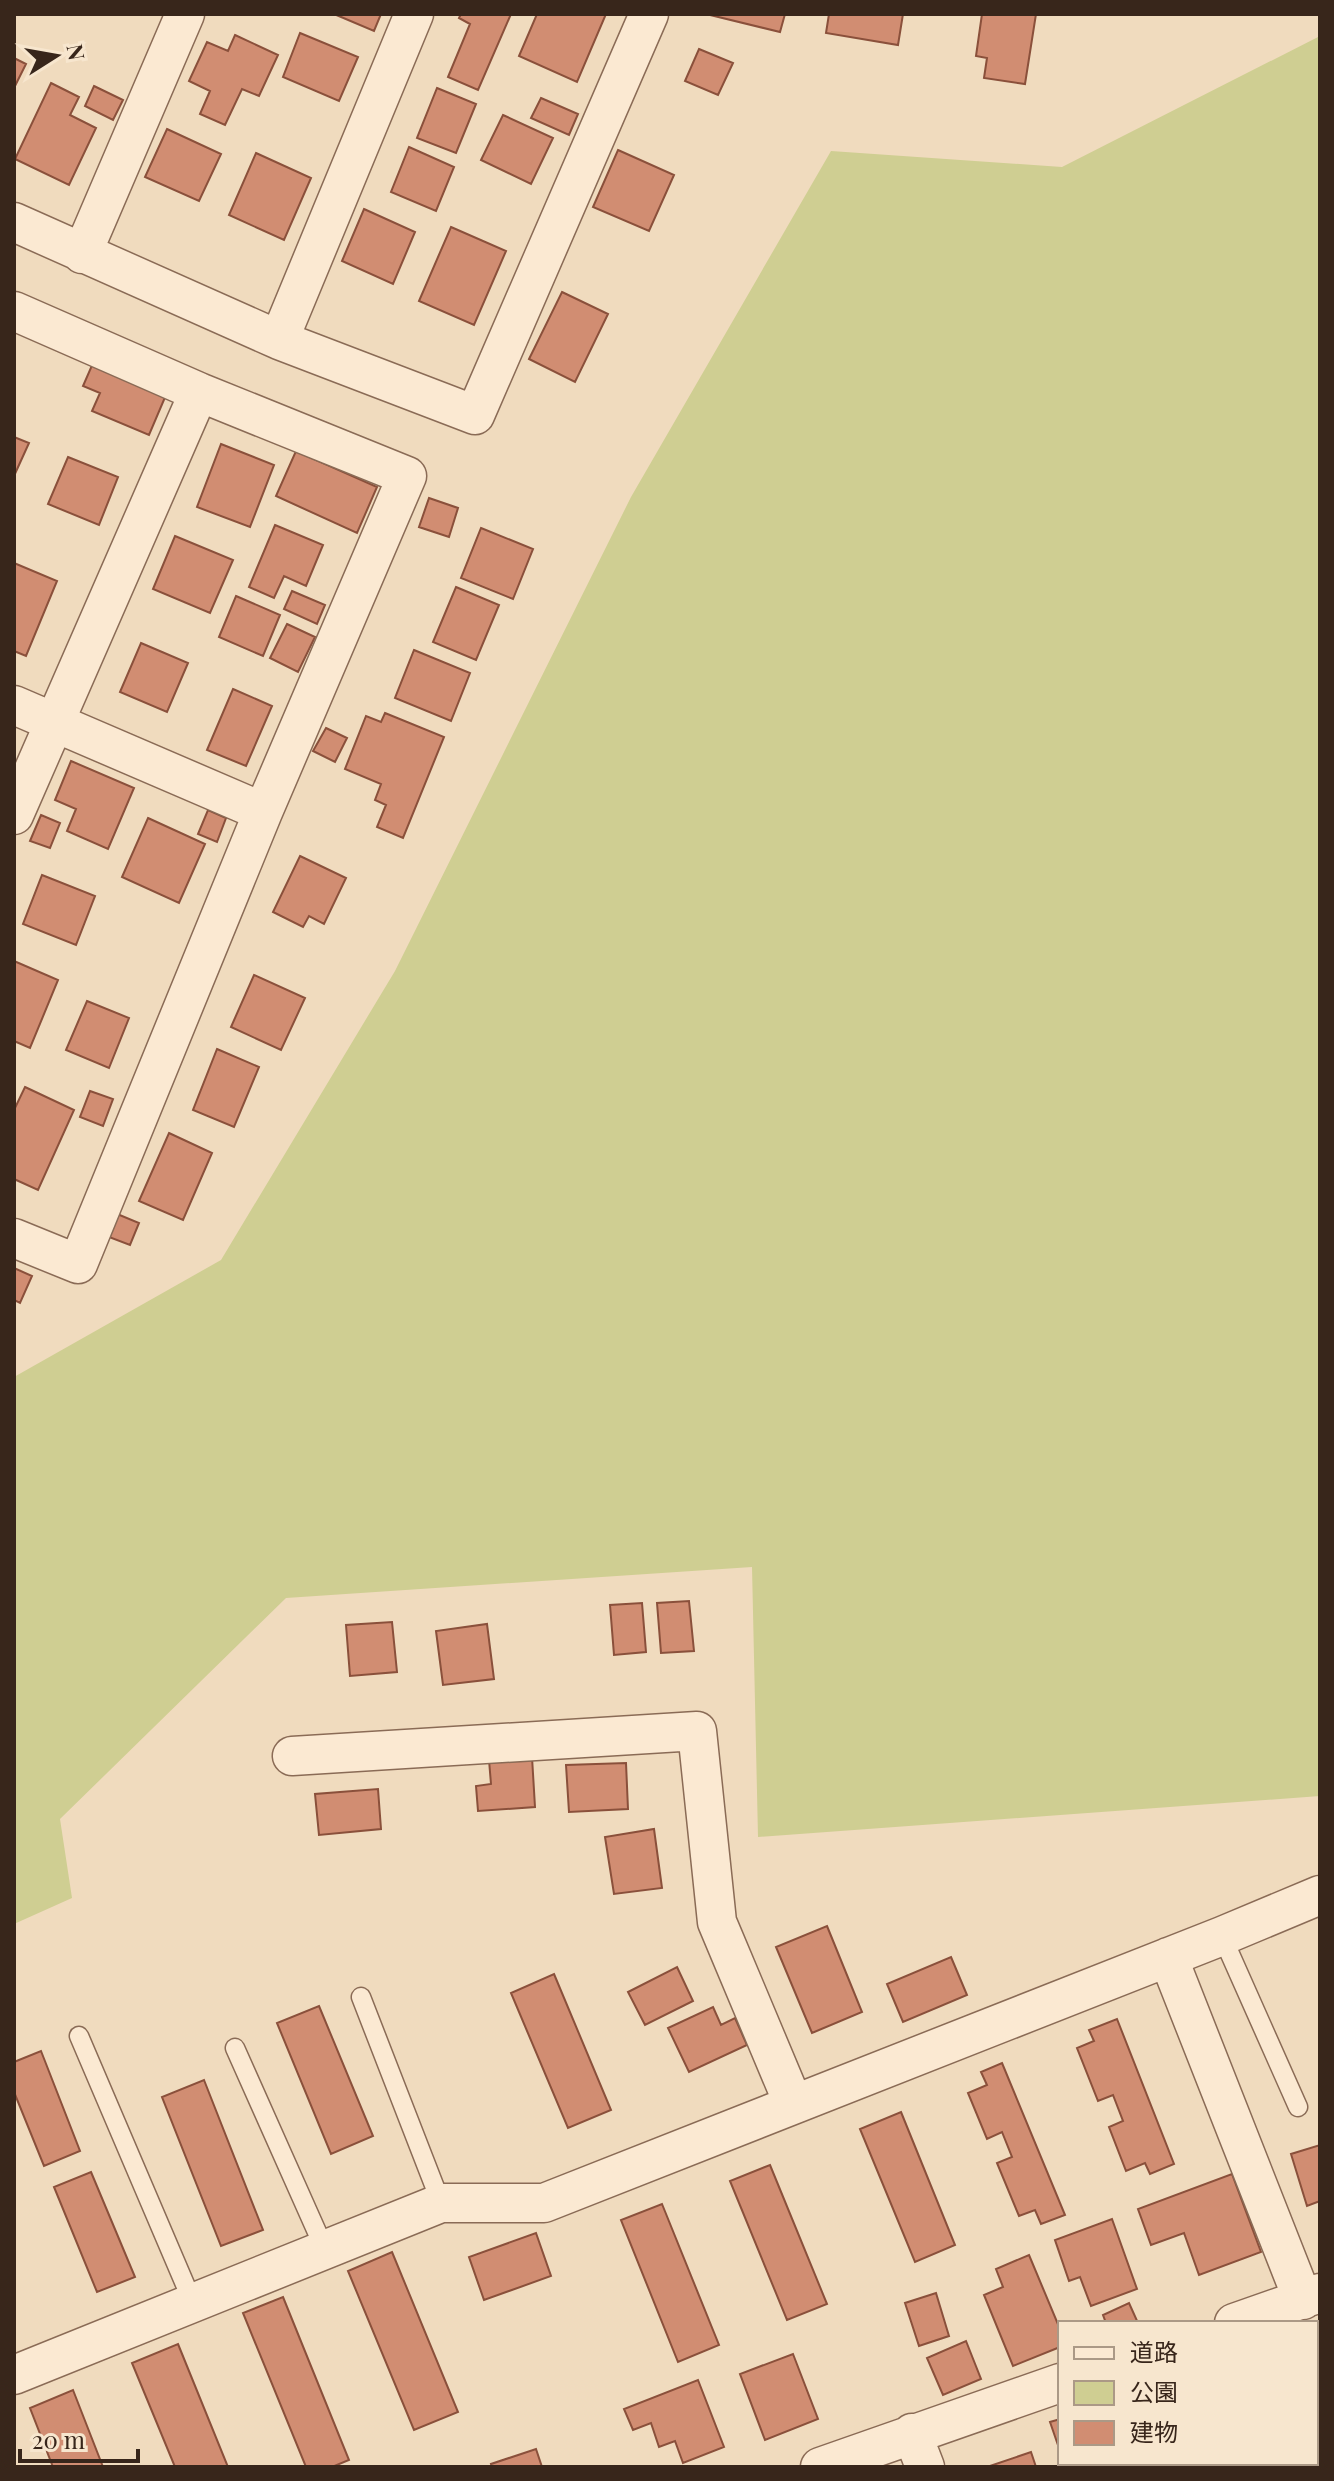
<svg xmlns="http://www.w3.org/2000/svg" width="1334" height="2481" viewBox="0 0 1334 2481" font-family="'Playfair Display','Noto Sans JP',serif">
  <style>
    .green { fill: #cfce92 }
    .building { fill: #d18d72; stroke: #8a503b; stroke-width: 2 }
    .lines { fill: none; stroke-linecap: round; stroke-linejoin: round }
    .service-casing { stroke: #8a6b56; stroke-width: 21 }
    .minor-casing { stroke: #8a6b56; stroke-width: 41 }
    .service { stroke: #fbe9d2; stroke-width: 18 }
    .minor { stroke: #fbe9d2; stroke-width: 38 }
  </style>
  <rect width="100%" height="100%" fill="#f0dbbe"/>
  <path class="green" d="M1320 36V1796L758 1837 752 1567 286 1598 60 1819 72 1898 14 1924V1377L221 1260 395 971 631 497 831 151 1062 167Z"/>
  <path class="building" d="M334 14H381L374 31Z
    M461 14H511L478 90 448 77 470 24 459 18Z
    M537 14H606L577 82 519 56Z
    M706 14H785L780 32Z
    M829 14H903L898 45 826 33Z
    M982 14H1036L1025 84 984 78 987 58 976 56Z
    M300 33 358 57 339 101 283 77Z
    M235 35 278 55 259 96 242 89 225 125 200 114 210 91 189 81 207 42 228 51Z
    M699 49 733 63 718 95 685 81Z
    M14 58 26 64 14 88Z
    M51 83 79 97 70 115 96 128 69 185 15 159Z
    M94 86 123 100 113 120 85 106Z
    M437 88 476 104 456 153 417 138Z
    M541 98 578 114 569 135 531 118Z
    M503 115 553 138 531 184 481 160Z
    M167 129 221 154 199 201 145 177Z
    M409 147 454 167 436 211 391 192Z
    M618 150 674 175 649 231 593 207Z
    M256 153 311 178 284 240 229 215Z
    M364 209 415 232 393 284 342 261Z
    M451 227 506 251 474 325 419 301Z
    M562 292 608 314 575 382 529 359Z
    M93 363 166 395 149 435 92 411 100 393 83 386Z
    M14 437 29 443 14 476Z
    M221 444 274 465 250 527 197 507Z
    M296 451 377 487 357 533 276 496Z
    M68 457 118 477 99 525 48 504Z
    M429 498 458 508 449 537 419 527Z
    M275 525 323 545 306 586 284 576 274 598 249 587Z
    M481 528 533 549 513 599 461 578Z
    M175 536 233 560 210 613 153 589Z
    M14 563 57 581 26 656 14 651Z
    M456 587 499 605 476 660 433 642Z
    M292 591 325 605 317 624 284 609Z
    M236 596 280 615 263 656 219 637Z
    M287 624 315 637 298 672 270 658Z
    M141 643 188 663 167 712 120 692Z
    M414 650 470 673 451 721 395 698Z
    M233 689 272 706 246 766 207 750Z
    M385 713 444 737 403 838 377 827 386 805 375 800 381 784 345 769 366 716 381 722Z
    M326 728 347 738 335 762 313 751Z
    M71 761 134 788 108 849 67 831 76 809 55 800Z
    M208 810 226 818 217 842 198 834Z
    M41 815 60 823 50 848 30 841Z
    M148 818 205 844 179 903 122 877Z
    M300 856 346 878 324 924 309 916 303 927 273 912Z
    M42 875 95 896 76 945 23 924Z
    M14 961 58 980 30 1048 14 1041Z
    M254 975 305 998 281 1050 231 1027Z
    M87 1001 129 1018 109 1068 66 1050Z
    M217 1049 259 1067 234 1127 193 1110Z
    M25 1087 74 1110 38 1190 14 1179V1110Z
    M90 1091 113 1099 103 1126 80 1117Z
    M169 1133 212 1153 183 1220 139 1201Z
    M110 1211 139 1223 130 1245 101 1234Z
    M14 1268 32 1276 20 1303 14 1300Z
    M689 1601 694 1651 661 1653 657 1603Z
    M642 1603 646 1652 614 1655 610 1605Z
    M392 1622 397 1672 350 1676 346 1625Z
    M487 1624 494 1679 443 1685 436 1631Z
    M532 1757 535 1807 478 1811 476 1786 491 1784 489 1760Z
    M626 1763 628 1809 569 1812 566 1765Z
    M378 1789 381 1829 319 1835 315 1794Z
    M654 1829 662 1888 614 1894 605 1837Z
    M827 1926 862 2012 812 2033 776 1947Z
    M951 1957 967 1995 903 2022 887 1984Z
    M677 1967 693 2001 645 2025 628 1992Z
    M554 1974 611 2110 568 2128 511 1993Z
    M319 2006 373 2136 331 2154 277 2023Z
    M713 2007 721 2025 735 2018 747 2045 689 2072 668 2028Z
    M1117 2019 1174 2164 1150 2174 1145 2163 1126 2171 1109 2127 1123 2121 1113 2095 1098 2101 1077 2048 1094 2041 1089 2030Z
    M41 2051 80 2151 44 2166 14 2092V2062Z
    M1002 2063 1065 2215 1041 2224 1035 2210 1019 2216 997 2163 1012 2157 1002 2132 987 2139 968 2093 987 2085 981 2072Z
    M204 2080 263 2230 221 2246 162 2097Z
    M901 2112 955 2245 915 2262 860 2129Z
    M1320 2145V2201L1307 2206 1291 2154Z
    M770 2165 827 2304 787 2320 730 2181Z
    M91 2172 135 2277 97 2292 54 2187Z
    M1232 2174 1261 2252 1199 2275 1184 2233 1151 2245 1138 2209Z
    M662 2204 719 2345 678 2362 621 2220Z
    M1112 2219 1137 2289 1091 2306 1080 2277 1069 2281 1055 2240Z
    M536 2233 551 2276 484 2300 469 2257Z
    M392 2252 458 2412 414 2430 348 2271Z
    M1029 2255 1060 2329V2347L1013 2366 984 2295 1003 2287 996 2269Z
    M936 2293 949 2336 919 2346 905 2303Z
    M283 2297 349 2460 332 2467H306L243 2313Z
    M1129 2303 1138 2323H1106L1103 2315Z
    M1320 2326V2411L1316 2400 1318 2359 1316 2328Z
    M966 2341 981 2379 943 2395 927 2358Z
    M178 2344 228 2467H175L132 2363Z
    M793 2354 818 2419 765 2440 740 2374Z
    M698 2380 724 2447 683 2463 675 2441 659 2447 651 2423 633 2430 624 2409Z
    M73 2390 103 2467H53L30 2408Z
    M1060 2419V2451L1050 2422Z
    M536 2449 542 2467H492L491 2464Z
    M1031 2452 1036 2467H987Z
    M1064 2463H1116L1118 2467H1066Z
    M1154 2463H1207L1208 2467H1156Z"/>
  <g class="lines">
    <g class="service-casing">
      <path id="service" d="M1222 1936 1298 2107
        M361 1997 441 2203
        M79 2036 193 2303
        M235 2048 325 2250"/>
    </g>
    <g class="minor-casing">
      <path id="minor" d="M14 222 279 340 475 415 649 14
        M82 254 185 14
        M14 311 199 392 407 476 263 812 78 1264 14 1238
        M279 340 414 14
        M14 705 263 812
        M14 815 199 392
        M292 1756 697 1731 717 1922 793 2103
        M1168 1957 1303 2300
        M1234 2323 1320 2293
        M14 2375 441 2203H544L1222 1936 1320 1895
        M912 2433 925 2467
        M820 2467 1060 2383"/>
    </g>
    <use href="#service" class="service"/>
    <use href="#minor" class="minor"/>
  </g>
  <rect width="1334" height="2481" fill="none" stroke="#38261b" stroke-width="32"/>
  <rect x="1058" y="2321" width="260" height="144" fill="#f7e6ce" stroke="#ab9986" stroke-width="2"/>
  <rect x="1074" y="2347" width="40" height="12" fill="#fbe9d2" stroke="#ab9986" stroke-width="2"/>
  <text x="1130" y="2361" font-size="24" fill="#38261b">道路</text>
  <rect x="1074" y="2381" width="40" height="24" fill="#cfce92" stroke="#ab9986" stroke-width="2"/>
  <text x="1130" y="2401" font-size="24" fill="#38261b">公園</text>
  <rect x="1074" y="2421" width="40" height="24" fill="#d18d72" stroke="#ab9986" stroke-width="2"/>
  <text x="1130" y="2441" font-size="24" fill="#38261b">建物</text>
  <g transform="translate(56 56) rotate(79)" stroke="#f7e6ce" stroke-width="6" paint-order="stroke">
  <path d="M0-6L14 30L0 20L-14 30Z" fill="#38261b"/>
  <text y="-12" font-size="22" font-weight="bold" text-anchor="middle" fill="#38261b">N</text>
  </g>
  <path d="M20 2449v12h118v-12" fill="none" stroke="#38261b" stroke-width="4"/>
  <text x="32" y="2449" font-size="24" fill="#38261b" stroke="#f7e6ce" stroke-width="6" paint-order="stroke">20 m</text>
</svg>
